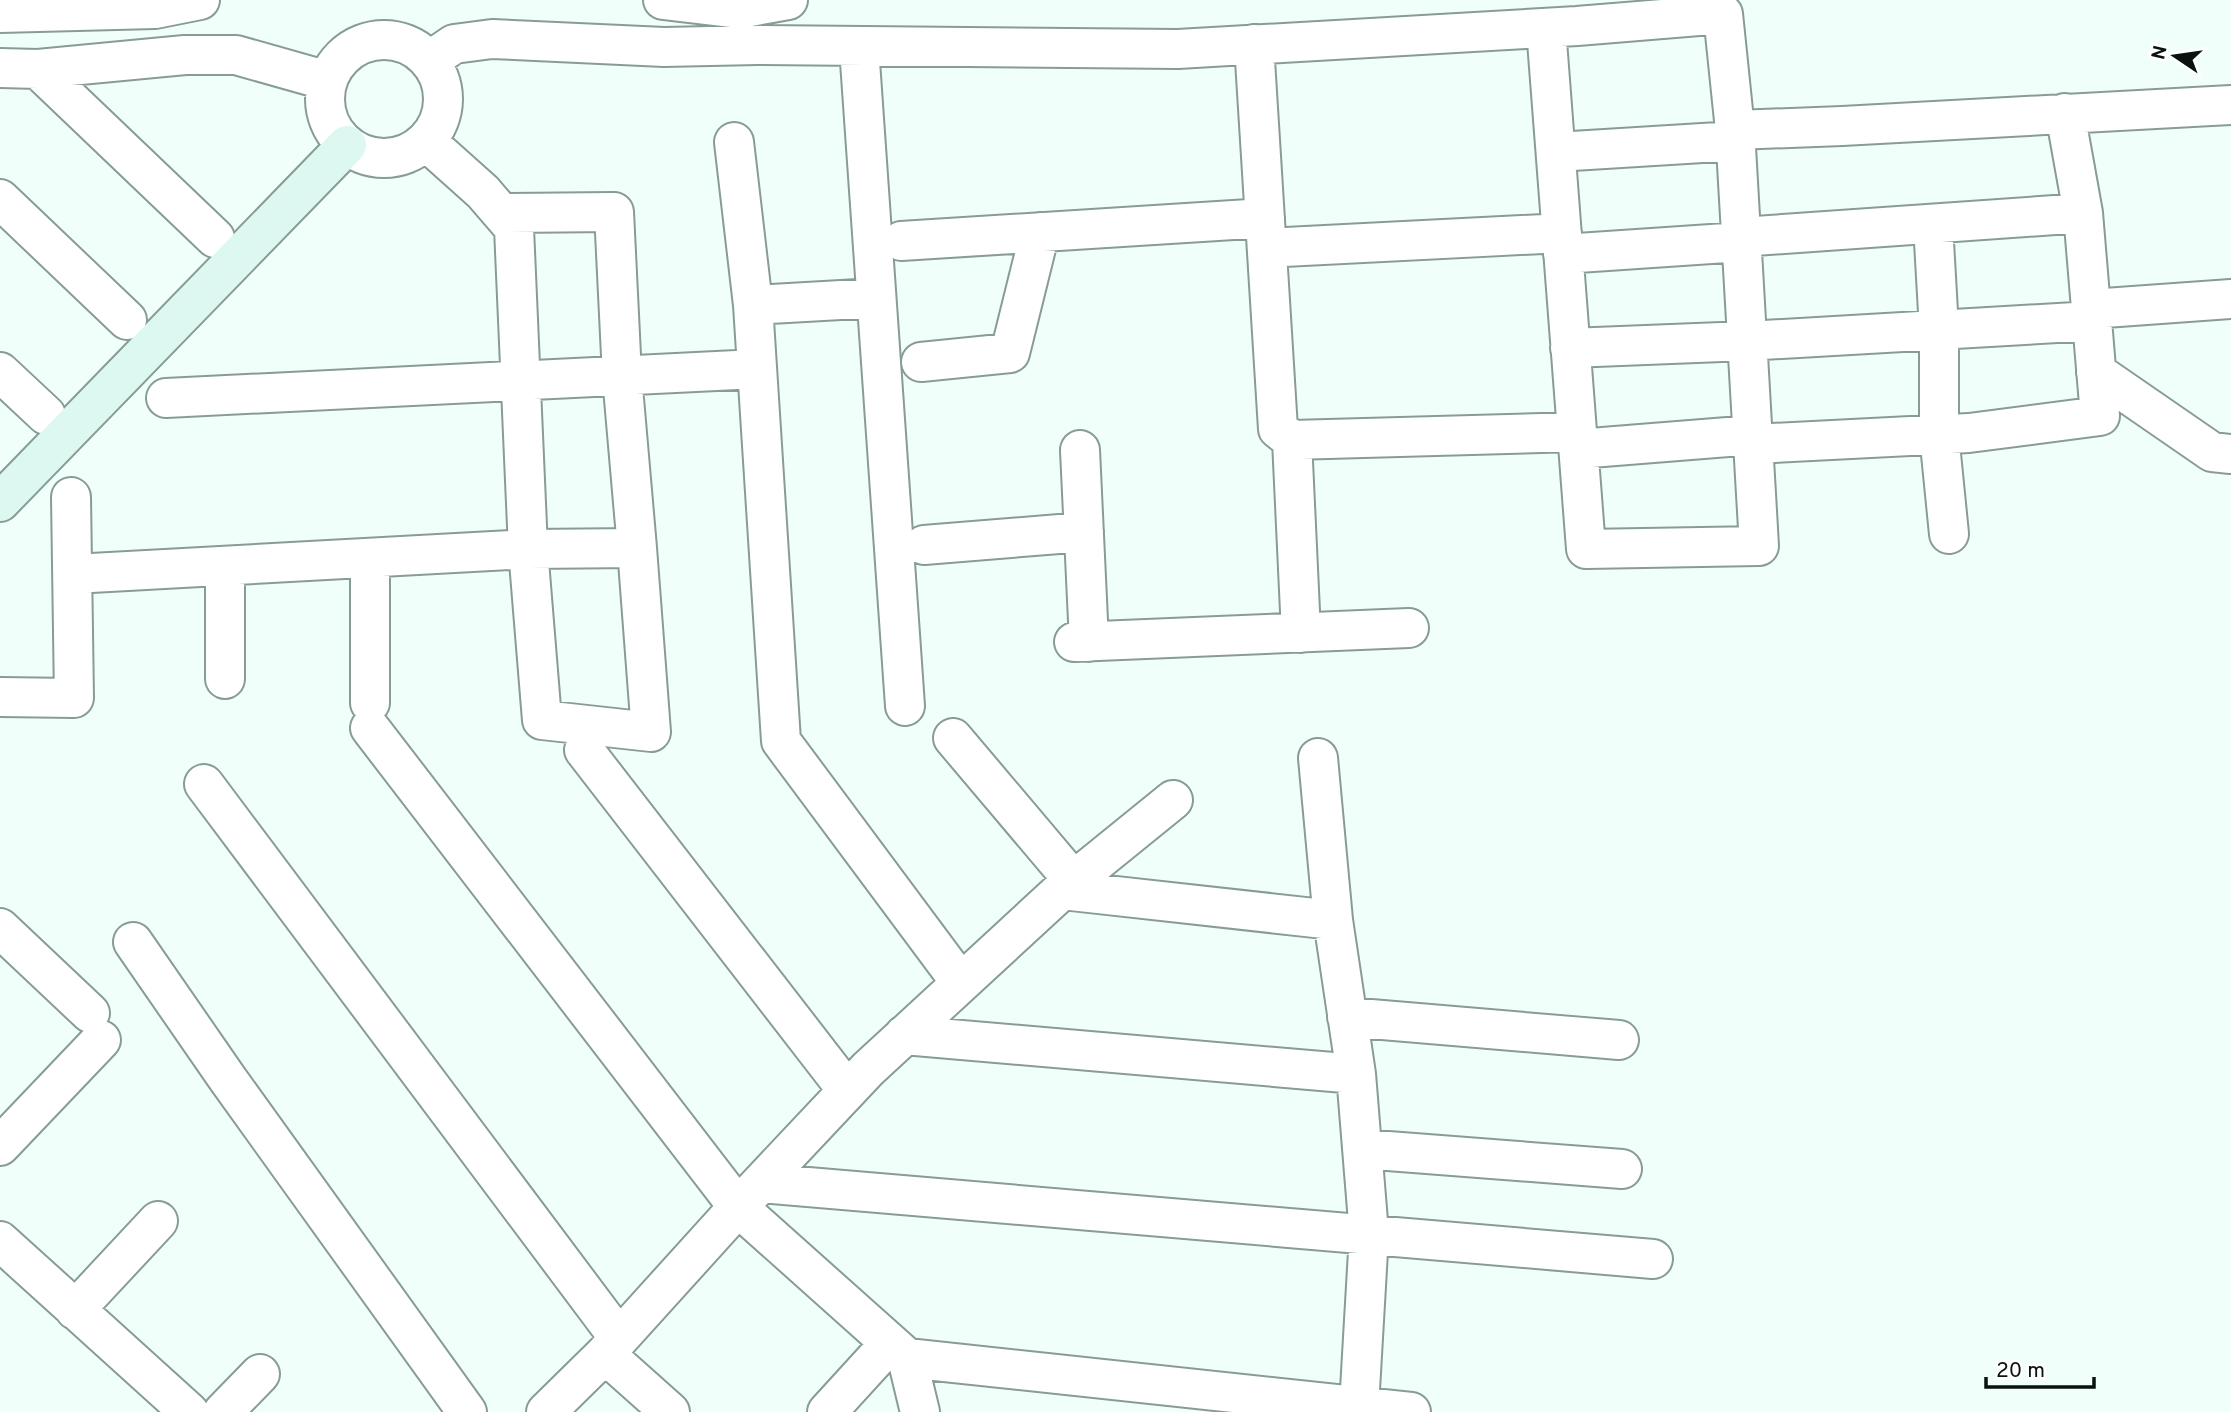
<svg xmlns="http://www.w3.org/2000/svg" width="2231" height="1412" viewBox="0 0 2231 1412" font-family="Overpass,sans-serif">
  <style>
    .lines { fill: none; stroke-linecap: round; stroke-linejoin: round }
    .street-casing { stroke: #879c95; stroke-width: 42 }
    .secondary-casing { stroke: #879c95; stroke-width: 42 }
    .street { stroke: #fff; stroke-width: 38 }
    .secondary { stroke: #ddf8f1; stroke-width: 38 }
  </style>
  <rect width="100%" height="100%" fill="#f1fffa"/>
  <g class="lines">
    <g class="street-casing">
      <path id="street" d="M663 0 739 9 788 0
        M0 13 155 9 200 0
        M325 99a59 59 0 1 1 118 0a59 59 0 1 1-118 0Z
        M1254 44 1278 429 1292 440 1301 633
        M859 47 905 706
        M429 61 454 44 492 39 664 47 757 45 1178 49 1577 26 1723 14 1735 130 1759 546 1586 549 1546 28
        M0 68 38 69 185 55H236L328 81
        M38 69 215 238
        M1735 130 1842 126 2231 105
        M426 141 483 192 514 228 528 549 542 720 651 732 637 548 622 376 614 212 501 213
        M734 142 753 305 781 741 961 983
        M1556 152 1735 141
        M0 199 127 320
        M1933 224 1939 330V434L1949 534
        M1741 237 2083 213
        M901 241 1265 218
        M1267 248 1562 233
        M1563 254 1741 242
        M753 305 876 298
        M2091 309 2231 299
        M1570 348 1747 341 2092 321
        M921 362 1010 353 1040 232
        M0 372 46 415
        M2096 372 2212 452 2231 454
        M166 398 757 369
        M1292 440 1577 432
        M1753 444 1969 433 2100 416 2083 213 2065 113
        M1578 449 1753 435
        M1080 450 1089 642
        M924 545 1084 532
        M370 559V703
        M73 574 528 549 637 548
        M1074 642 1409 628
        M225 679V567
        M0 697 74 698 71 497
        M370 728 738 1207 907 1358 1411 1412
        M953 738 1073 880
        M584 750 847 1090
        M1318 758 1333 920 1356 1074 1369 1234 1359 1407
        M204 784 619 1338
        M1062 890 1333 920
        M0 928 90 1013
        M133 942 227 1078 467 1412
        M1347 1017 1619 1040
        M904 1035 1356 1074
        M0 1146 101 1040
        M1362 1149 1622 1169
        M761 1183 1653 1259
        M0 1241 189 1412
        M75 1310 158 1221
        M605 1354 670 1412
        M907 1358 920 1412
        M223 1412 260 1374
        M546 1412 605 1354 738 1207 868 1069 1062 890 1173 800
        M827 1412 890 1343"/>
    </g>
    <g class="secondary-casing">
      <path id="secondary" d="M0 502 347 145"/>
    </g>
    <use href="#street" class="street"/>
    <use href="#secondary" class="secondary"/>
  </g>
  <g transform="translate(2175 56) rotate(283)" stroke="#ffffff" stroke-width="5" paint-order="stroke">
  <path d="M0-5L12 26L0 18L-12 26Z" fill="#0a1210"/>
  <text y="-10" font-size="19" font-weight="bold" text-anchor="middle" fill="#0a1210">N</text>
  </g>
  <path d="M1986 1377v10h108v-10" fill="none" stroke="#0a1210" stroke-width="3.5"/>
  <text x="1996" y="1377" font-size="21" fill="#0a1210" stroke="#ffffff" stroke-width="5" paint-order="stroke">20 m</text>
</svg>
